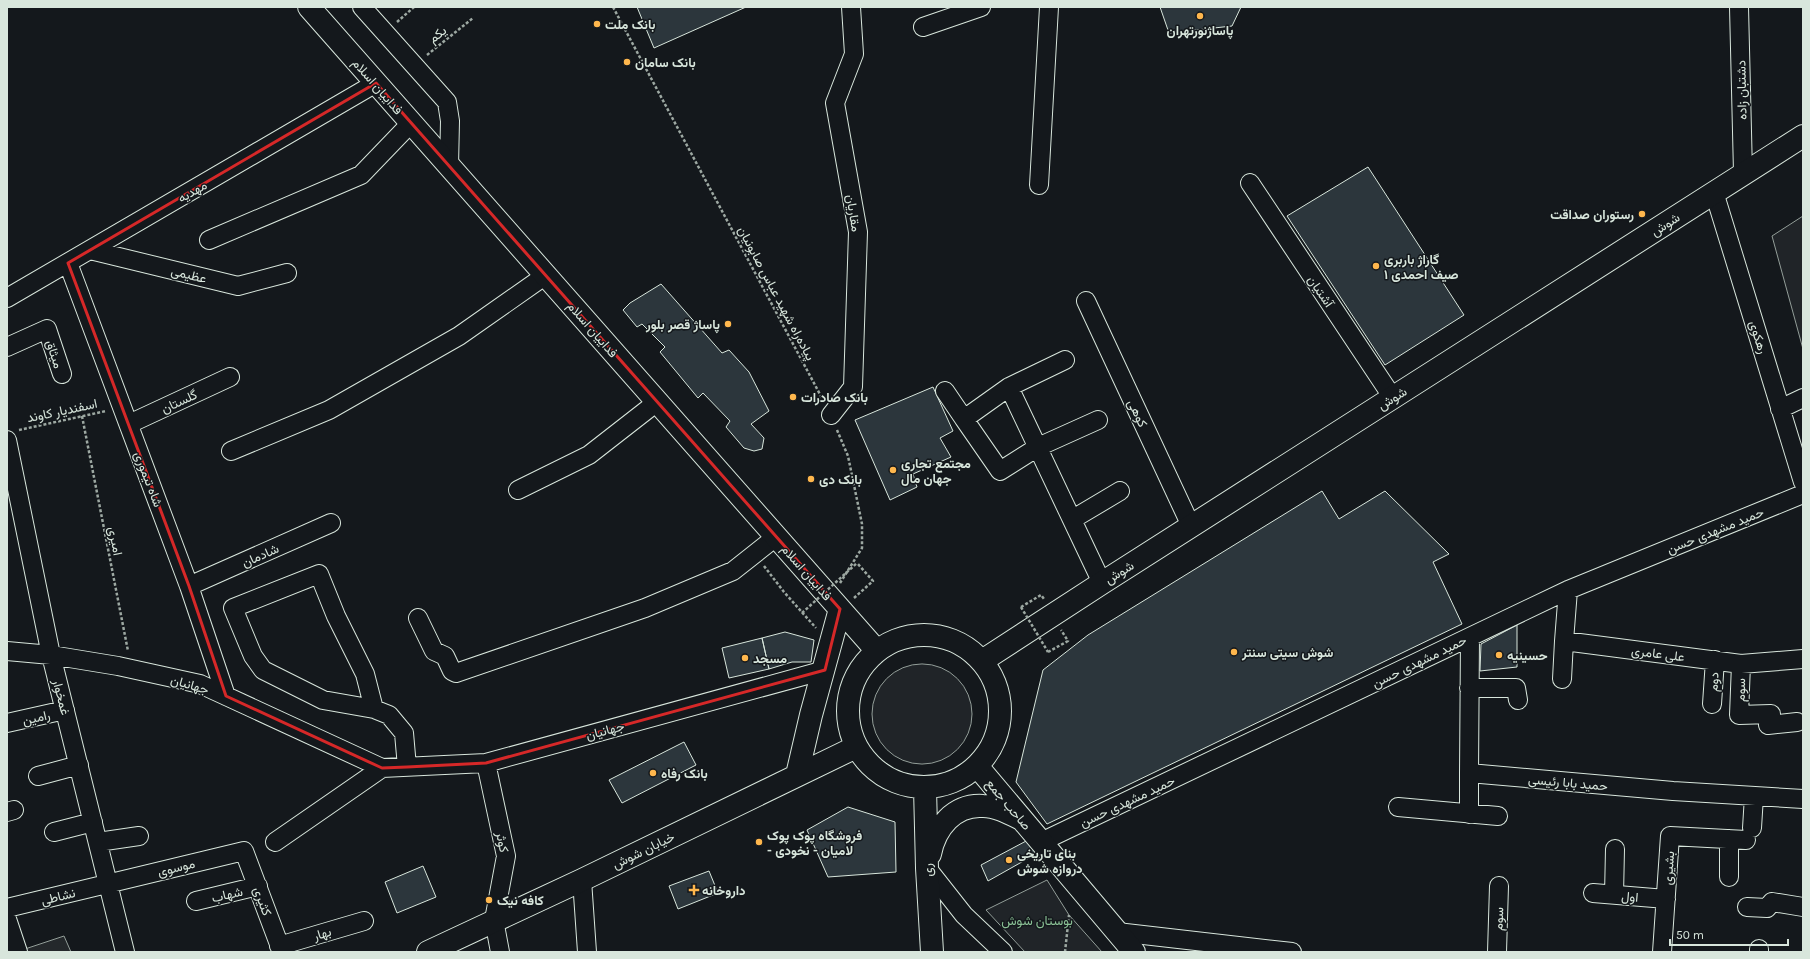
<svg xmlns="http://www.w3.org/2000/svg" width="1810" height="959" viewBox="0 0 1810 959" font-family="Karla,Vazirmatn,sans-serif">
  <style>
    .green { fill: #202428; stroke: #939e99 }
    .parking { fill: #24282b; stroke: #939e99 }
    .building { fill: #2c363c; stroke: #d8e6dc }
    .lines { fill: none; stroke-linecap: round; stroke-linejoin: round }
    .minor-casing { stroke: #d8e6dc; stroke-width: 20 }
    .major-casing { stroke: #d8e6dc; stroke-width: 24 }
    .path { stroke: #9da8a2; stroke-width: 2.5; stroke-dasharray: 3 2; stroke-linecap: butt }
    .minor { stroke: #14181c; stroke-width: 18 }
    .major { stroke: #14181c; stroke-width: 22 }
    .path-bridge { stroke: #9da8a2; stroke-width: 2.5; stroke-dasharray: 3 2; stroke-linecap: butt }
    .marked { fill: none; stroke: #d62828; stroke-width: 3; stroke-linejoin: round }
    .poi-dot { fill: #ffb74d; stroke: #14181c; stroke-width: 1.5 }
    .labels { text-anchor: middle; stroke-width: 3; stroke-linejoin: round; paint-order: stroke }
    .poi-label { font-size: 13px; font-weight: bold; fill: #d8e6dc; stroke: #14181c; text-anchor: start }
    .street-label { font-size: 13px; fill: #d8e6dc; stroke: #14181c }
    .park-label { font-size: 13px; fill: #8ac095; stroke: #14181c }
  </style>
  <rect width="100%" height="100%" fill="#14181c"/>
  <path class="green" d="M1803 216V349L1772 236Z
    M872 714a50 50 0 1 1 100 0a50 50 0 1 1-100 0Z
    M1047 880 1069 915 1102 952H1025L986 910Z"/>
  <path class="parking" d="M64 936 71 952H23L22 950Z"/>
  <path class="building" d="M637 7H746L654 48Z
    M1160 7H1241L1232 26 1169 33Z
    M1368 167 1464 315 1385 365 1287 216Z
    M661 284 722 353 729 350 749 372 769 411 751 424 764 438 762 449 754 451 744 448 726 427 730 421 703 393 698 398 660 352 665 347 642 324 637 327 623 310 630 303Z
    M933 387 953 431 940 438 951 457 913 474 917 487 890 500 855 420Z
    M1322 491 1339 519 1385 491 1449 554 1433 562 1462 624 1047 824 1016 782 1043 670 1088 635Z
    M1517 625V667L1480 671 1481 644Z
    M785 632 814 640 811 662H792L769 669 762 638Z
    M762 638 769 669 729 678 722 648Z
    M684 742 696 765 622 803 609 780Z
    M848 807 895 822 896 872 828 877 807 830Z
    M1028 840 1036 854 988 881 981 865Z
    M423 866 436 897 397 913 385 882Z
    M709 871 718 893 678 909 669 886Z"/>
  <g class="lines">
    <g class="minor-casing">
      <path id="minor" d="M362 7 447 102 450 121 449 166
        M1739 7 1743 173
        M923 27 981 7
        M1250 183 1393 398
        M1039 185 1049 7
        M1714 192 1803 482
        M209 240 361 175 411 123
        M90 250 238 286 287 273
        M68 263 189 586 226 696
        M7 298 376 83
        M1086 301 1191 526
        M7 347 47 329 62 374
        M1065 360 1009 387 964 419 1000 471 1038 447 1098 420
        M1009 387 1102 583
        M945 391 964 419
        M1780 409 1803 398
        M831 415 853 387 858 232 835 103 854 54 851 7
        M129 424 230 377
        M7 440 51 655 125 952
        M231 451 329 410 459 336 546 275
        M518 490 589 455 657 402
        M1073 519 1120 491
        M189 586 331 523
        M1568 590 1564 641 1741 664 1803 659
        M418 618 434 651 445 656 452 671 456 673 645 608 733 571 776 537
        M1470 637 1469 773 1673 791 1803 799
        M7 651 51 655 118 666 200 684 382 768 486 763 825 670
        M1741 664 1739 715 1771 714 1768 725 1797 722
        M1562 679 1564 641
        M1469 688H1516L1518 700
        M1712 704 1715 660
        M374 709 365 674 336 616 319 574 233 608 253 656 263 670 323 700 374 709 389 715 404 733 407 767
        M7 723 65 710
        M486 763 506 856 494 920 500 952
        M1469 773V814
        M38 776 79 765
        M1398 807 1498 816
        M7 812 14 810
        M1752 828 1754 796
        M54 832 93 822
        M98 842 139 836
        M275 842 382 768
        M1041 842 1568 590 1803 494
        M927 868 964 915 1003 952
        M1729 877V839
        M582 880 587 952
        M1593 893 1666 899
        M1614 895 1615 849
        M196 901 258 886
        M1747 907 1767 908 1772 902 1803 907
        M7 908 244 851 282 952
        M7 919 18 952
        M1117 932 1292 952
        M279 946 364 921
        M1497 952 1499 886
        M1662 952 1670 836 1746 840
        M1759 952V949"/>
    </g>
    <g class="major-casing">
      <path id="major" d="M309 7 877 651
        M848 711a76 76 0 1 1 152 0a76 76 0 1 1-152 0Z
        M982 661 1102 583 1803 136
        M977 766 1134 952
        M797 775 811 715 840 609
        M925 788 927 868 932 952
        M930 854C935 828 954 804 983 806 996 806 1009 813 1021 819
        M428 952 582 880 856 747"/>
    </g>
    <path class="path" d="M613 7 823 400
      M397 22 414 7
      M427 55 473 18
      M82 416 128 651
      M19 430 106 411
      M837 430 848 456 862 524V548L840 583
      M764 566 784 592 816 628
      M854 598 873 581 857 563
      M1021 607 1041 595 1044 599
      M1048 652 1068 641 1061 630
      M1065 952 1069 915"/>
    <use href="#minor" class="minor"/>
    <use href="#major" class="major"/>
    <path class="path-bridge" d="M1021 607 1048 652
      M802 613 857 563"/>
  </g>
  <path class="marked" d="M376 83 840 609 825 670 486 763 407 767 382 768 226 696 189 586 68 263Z"/>
  <g class="poi-dot">
    <circle cx="1200" cy="16" r="4"/>
    <circle cx="597" cy="24" r="4"/>
    <circle cx="627" cy="62" r="4"/>
    <circle cx="1642" cy="214" r="4"/>
    <circle cx="1376" cy="266" r="4"/>
    <circle cx="728" cy="324" r="4"/>
    <circle cx="793" cy="397" r="4"/>
    <circle cx="893" cy="470" r="4"/>
    <circle cx="811" cy="479" r="4"/>
    <circle cx="1234" cy="652" r="4"/>
    <circle cx="1499" cy="655" r="4"/>
    <circle cx="745" cy="658" r="4"/>
    <circle cx="653" cy="773" r="4"/>
    <circle cx="759" cy="842" r="4"/>
    <circle cx="1009" cy="860" r="4"/>
    <path d="M692 884h4v4h4v4h-4v4h-4v-4h-4v-4h4z"/>
    <circle cx="489" cy="900" r="4"/>
  </g>
  <g class="labels">
    <g class="poi-label">
      <text x="605" y="29">بانک ملت</text>
      <text x="1200" y="35" text-anchor="middle">پاساژنورتهران</text>
      <text x="635" y="67">بانک سامان</text>
      <text x="1634" y="219" text-anchor="end">رستوران صداقت</text>
      <text x="1384" y="264">گاراژ باربری<tspan x="1384" dy="15">صیف احمدی ۱</tspan></text>
      <text x="720" y="329" text-anchor="end">پاساژ قصر بلور</text>
      <text x="801" y="402">بانک صادرات</text>
      <text x="901" y="468">مجتمع تجاری<tspan x="901" dy="15">جهان مال</tspan></text>
      <text x="819" y="484">بانک دی</text>
      <text x="1242" y="657">شوش سیتی سنتر</text>
      <text x="1507" y="660">حسینیه</text>
      <text x="753" y="663">مسجد</text>
      <text x="661" y="778">بانک رفاه</text>
      <text x="767" y="840">فروشگاه پوک پوک<tspan x="767" dy="15">- لاميان - نخودی</tspan></text>
      <text x="1017" y="858">بنای تاریخی<tspan x="1017" dy="15">دروازه شوش</tspan></text>
      <text x="702" y="895">داروخانه</text>
      <text x="497" y="905">کافه نیک</text>
    </g>
    <g class="street-label">
      <text transform="translate(437 34) rotate(-39)" y="5">یکم</text>
      <text transform="translate(378 86) rotate(49)" y="5">فداییان اسلام</text>
      <text transform="translate(1741 90) rotate(-91)" y="5">دشتبان زاده</text>
      <text transform="translate(192 191) rotate(-30)" y="5">مهدیه</text>
      <text transform="translate(854 213) rotate(81)" y="5">مقاریان</text>
      <text transform="translate(1665 224) rotate(-33)" y="5">شوش</text>
      <text transform="translate(189 274) rotate(14)" y="5">عظیمی</text>
      <text transform="translate(1321 291) rotate(56)" y="5">آشتیان</text>
      <text transform="translate(777 293) rotate(62)" y="5">پیاده‌راه شهید عباس صابونیان</text>
      <text transform="translate(593 329) rotate(49)" y="5">فداییان اسلام</text>
      <text transform="translate(1759 337) rotate(73)" y="5">رهکوی</text>
      <text transform="translate(55 354) rotate(72)" y="5">میثاق</text>
      <text transform="translate(1392 398) rotate(-32)" y="5">شوش</text>
      <text transform="translate(179 401) rotate(-25)" y="5">گلستان</text>
      <text transform="translate(62 410) rotate(-12)" y="5">اسفندیار کاوند</text>
      <text transform="translate(1138 413) rotate(65)" y="5">کوهی</text>
      <text transform="translate(149 479) rotate(69)" y="5">شاه تیموری</text>
      <text transform="translate(1715 530) rotate(-22)" y="5">حمید مشهدی حسن</text>
      <text transform="translate(116 541) rotate(79)" y="5">امیری</text>
      <text transform="translate(260 555) rotate(-24)" y="5">شادمان</text>
      <text transform="translate(807 572) rotate(49)" y="5">فداییان اسلام</text>
      <text transform="translate(1119 572) rotate(-32)" y="5">شوش</text>
      <text transform="translate(1658 653) rotate(7)" y="5">علی عامری</text>
      <text transform="translate(1419 661) rotate(-26)" y="5">حمید مشهدی حسن</text>
      <text transform="translate(1713 682) rotate(-87)" y="5">دوم</text>
      <text transform="translate(190 684) rotate(16)" y="5">جهانیان</text>
      <text transform="translate(1740 690) rotate(-89)" y="5">سوم</text>
      <text transform="translate(62 697) rotate(76)" y="5">غمخوار</text>
      <text transform="translate(36 717) rotate(-13)" y="5">رامین</text>
      <text transform="translate(605 730) rotate(-15)" y="5">جهانیان</text>
      <text transform="translate(1568 782) rotate(5)" y="5">حمید بابا رئیسی</text>
      <text transform="translate(1127 801) rotate(-25)" y="5">حمید مشهدی حسن</text>
      <text transform="translate(1009 804) rotate(50)" y="5">صاحب جمع</text>
      <text transform="translate(503 842) rotate(79)" y="5">کوثر</text>
      <text transform="translate(643 850) rotate(-26)" y="5">خیابان شوش</text>
      <text transform="translate(176 867) rotate(-14)" y="5">موسوی</text>
      <text transform="translate(1668 868) rotate(-86)" y="5">بشیری</text>
      <text transform="translate(927 870) rotate(-93)" y="5">ری</text>
      <text transform="translate(227 894) rotate(-13)" y="5">شهاب</text>
      <text transform="translate(58 896) rotate(-14)" y="5">نشاطی</text>
      <text transform="translate(1630 896) rotate(5)" y="5">اول</text>
      <text transform="translate(263 901) rotate(70)" y="5">کثیری</text>
      <text transform="translate(1498 919) rotate(-88)" y="5">سوم</text>
      <text transform="translate(322 933) rotate(-17)" y="5">بهار</text>
    </g>
    <g class="park-label">
      <text x="1037" y="925">بوستان شوش</text>
    </g>
  </g>
  <rect width="1810" height="959" fill="none" stroke="#d8e6dc" stroke-width="16"/>
  <path d="M1670 939v6h118v-6" fill="none" stroke="#d8e6dc" stroke-width="2"/>
  <text x="1676" y="939" font-size="12" fill="#d8e6dc" stroke="#14181c" stroke-width="3" paint-order="stroke">50 m</text>
</svg>
